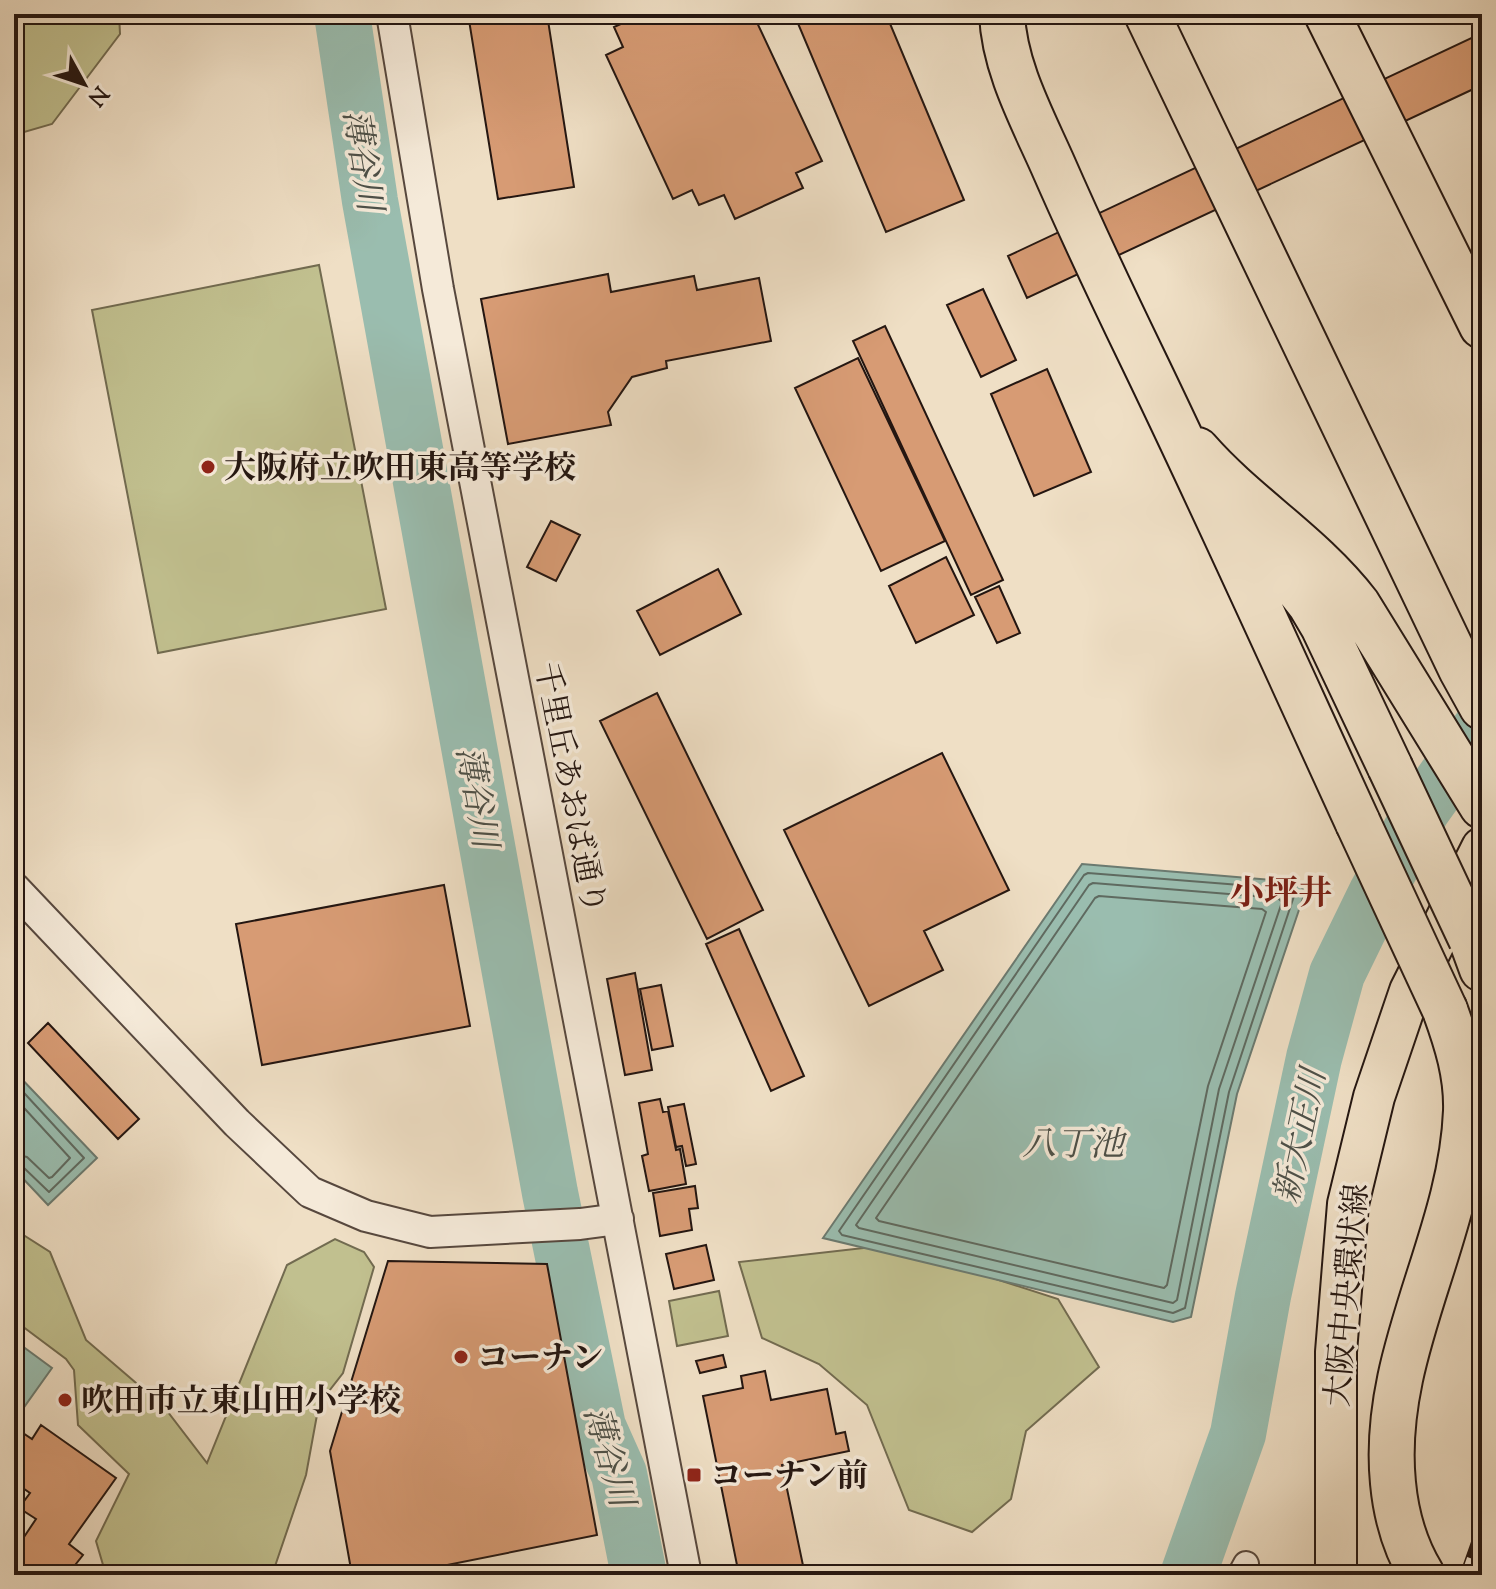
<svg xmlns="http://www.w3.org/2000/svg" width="1496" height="1589" viewBox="0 0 1496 1589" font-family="'Sorts Mill Goudy','Noto Serif JP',serif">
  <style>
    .green { fill: #c1c08f; stroke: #726b50; stroke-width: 2 }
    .water { fill: #9abdaf; stroke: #6b7a70; stroke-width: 2 }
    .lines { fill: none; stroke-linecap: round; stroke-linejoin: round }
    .shore { stroke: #5f6a60; stroke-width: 2 }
    .river { stroke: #9abdaf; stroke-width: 56 }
    .building { fill: #d79b74; stroke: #241611; stroke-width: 2 }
    .minor-casing { stroke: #57483e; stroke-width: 28 }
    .tertiary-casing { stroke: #57483e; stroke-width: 34 }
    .primary-casing { stroke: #241611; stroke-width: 44 }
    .motorway-casing { stroke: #241611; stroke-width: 48 }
    .minor { stroke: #f5ead9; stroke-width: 24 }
    .tertiary { stroke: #f5ead9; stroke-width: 30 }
    .primary { stroke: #efdfc5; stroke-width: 40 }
    .motorway { stroke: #efdfc5; stroke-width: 44 }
    .rail-casing { stroke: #241611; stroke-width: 9 }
    .rail { stroke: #f5ead9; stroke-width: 6; stroke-dasharray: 18; stroke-linecap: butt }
    .motorway-bridge-casing { stroke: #241611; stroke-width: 48; stroke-linecap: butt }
    .motorway-bridge { stroke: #efdfc5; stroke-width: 44 }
    .poi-dot { fill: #8f2418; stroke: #f5ead9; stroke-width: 3 }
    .labels { text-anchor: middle; stroke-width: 7; stroke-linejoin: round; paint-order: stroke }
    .poi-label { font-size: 32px; font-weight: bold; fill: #241611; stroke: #f5ead9; text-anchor: start }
    .street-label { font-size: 32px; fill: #241611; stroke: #f5ead9 }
    .water-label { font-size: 34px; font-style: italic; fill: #4d5048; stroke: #f5ead9 }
    .neighbourhood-label { font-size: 34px; font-weight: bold; fill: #7a1f14; stroke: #f5ead9 }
  </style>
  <rect width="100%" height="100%" fill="#efdfc5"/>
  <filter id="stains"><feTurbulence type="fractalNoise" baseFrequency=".0025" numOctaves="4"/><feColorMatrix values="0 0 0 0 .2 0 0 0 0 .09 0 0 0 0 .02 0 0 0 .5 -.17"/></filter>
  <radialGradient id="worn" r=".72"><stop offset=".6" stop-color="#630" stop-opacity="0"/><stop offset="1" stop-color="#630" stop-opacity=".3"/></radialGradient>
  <path class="green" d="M14 14H119L120 34 52 124 14 135Z
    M319 265 386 609 158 653 92 310Z
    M14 1229 50 1252 86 1340 164 1407 207 1463 287 1265 335 1239 364 1252 374 1267 343 1373 319 1404 306 1475 272 1575H106L96 1541 129 1474 78 1425 74 1370 66 1359 14 1320Z
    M890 1245 1058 1299 1099 1367 1026 1431 1011 1499 972 1532 909 1510 867 1405 819 1364 762 1338 739 1262Z
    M719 1291 728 1336 677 1346 669 1301Z"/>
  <path class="water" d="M1082 864 1297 882 1305 892 1237 1094 1191 1317 1173 1322 823 1238Z
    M16 1073 97 1158 48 1205 14 1169V1075Z
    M14 1340 52 1368 22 1410 14 1404Z"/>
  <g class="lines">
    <path class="shore" d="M1088 873 1291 889 1295 893 1229 1092 1185 1308 1173 1313 842 1235 839 1231 1084 875Z
      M1093 883 1278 898 1282 902 1219 1089 1177 1300 1173 1303 859 1228 856 1225 1089 885Z
      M1099 896 1262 909 1266 912 1208 1086 1167 1285 1164 1288 879 1221 876 1218 1095 898Z
      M14 1082 84 1158 49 1192 22 1166 14 1164
      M14 1097 70 1158 52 1177 49 1178 27 1157 14 1154"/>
    <path class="river" d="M342 14 370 201 550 1193 598 1427 619 1474 639 1575
      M1188 1575 1238 1434 1263 1296 1314 1058 1337 974 1376 894 1422 810 1482 726"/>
  </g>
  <path class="building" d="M468 14H547L574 187 498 199Z
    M643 14H753L822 161 796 173 803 188 735 219 724 195 699 205 692 190 673 199 606 55 623 47 614 27Z
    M794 14H886L964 200 886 232Z
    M1482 33V85L1027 298 1008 256Z
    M608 274 611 292 694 276 697 290 759 278 771 341 666 361 667 368 632 377 608 412 611 425 508 444 481 299Z
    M983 289 1016 360 981 377 947 305Z
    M885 326 1003 580 971 595 853 341Z
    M858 358 945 541 881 571 795 388Z
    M1047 369 1091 472 1034 496 991 394Z
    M551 521 580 535 556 581 527 567Z
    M946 557 974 615 916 643 889 586Z
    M718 569 741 614 660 655 637 611Z
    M999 586 1020 633 997 643 975 597Z
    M657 693 763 910 707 939 600 721Z
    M942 753 1009 890 924 931 943 970 869 1006 784 830Z
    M444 885 470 1026 262 1065 236 924Z
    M739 929 804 1076 771 1091 706 944Z
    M635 973 652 1070 625 1075 607 979Z
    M661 985 673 1046 652 1050 640 989Z
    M48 1023 139 1119 118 1139 28 1043Z
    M660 1099 663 1112 668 1111 676 1150 680 1149 686 1184 649 1191 642 1156 648 1154 639 1103Z
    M684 1104 696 1164 686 1166 682 1146 676 1147 668 1107Z
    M695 1186 698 1208 689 1209 692 1230 660 1236 653 1193Z
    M706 1245 714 1280 674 1289 666 1254Z
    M388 1261 547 1264 597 1535 397 1575H352L330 1451Z
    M723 1355 726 1367 700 1373 696 1361Z
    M765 1371 771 1400 827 1389 836 1434 845 1432 849 1451 782 1465 805 1575H739L703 1396 743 1388 741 1376Z
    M41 1425 116 1478 69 1544 83 1555 72 1569 81 1575H14V1535L22 1540 36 1519 19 1508 30 1493 14 1482V1427L32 1439Z"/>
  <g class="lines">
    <g class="minor-casing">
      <path id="minor" d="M1240 1575 1246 1564"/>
    </g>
    <g class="tertiary-casing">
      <path id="tertiary" d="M392 14 438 289 686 1575
        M14 888 237 1123 310 1192 366 1216 430 1232 580 1224 618 1219"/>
    </g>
    <g class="primary-casing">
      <path id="primary" d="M1336 1575V1352L1348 1204 1374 1097 1410 991 1482 848"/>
    </g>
    <g class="motorway-casing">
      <path id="motorway" d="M1002 14C1004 66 1031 116 1052 163 1080 227 1110 291 1141 355 1216 510 1286 666 1358 823
        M1147 14 1461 669 1482 707
        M1327 14 1482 326
        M1197 450C1246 506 1312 545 1358 605L1482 806
        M1246 523 1310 604 1323 626 1390 767
        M1471 939 1482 969
        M1422 1575C1405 1547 1396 1515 1393 1483 1380 1353 1461 1239 1466 1111 1467 1075 1457 1043 1445 1010"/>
    </g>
    <use href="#minor" class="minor"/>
    <use href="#tertiary" class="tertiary"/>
    <use href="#primary" class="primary"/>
    <use href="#motorway" class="motorway"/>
    <g class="rail-casing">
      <path id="rail" d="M1464 1575 1482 1524
        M1481 1575 1482 1572"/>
    </g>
    <use href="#rail" class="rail"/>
    <g class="motorway-bridge-casing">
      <path id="motorway-bridge" d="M1390 767 1471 939
        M1358 823 1445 1010"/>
    </g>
    <use href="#motorway-bridge" class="motorway-bridge"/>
  </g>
  <g class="poi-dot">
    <circle cx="208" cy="467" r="8"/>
    <circle cx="461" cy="1357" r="8"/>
    <circle cx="65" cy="1400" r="8"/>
    <rect x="686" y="1467" width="16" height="16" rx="4"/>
  </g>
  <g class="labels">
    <g class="poi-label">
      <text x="224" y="478">大阪府立吹田東高等学校</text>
      <text x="477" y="1368">コーナン</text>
      <text x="81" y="1411">吹田市立東山田小学校</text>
      <text x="710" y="1486">コーナン前</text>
    </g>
    <g class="street-label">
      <text transform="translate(571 788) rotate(79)" y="11">千里丘あおば通り</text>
      <text transform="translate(1346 1295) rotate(-85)" y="11">大阪中央環状線</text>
    </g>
    <g class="water-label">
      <text transform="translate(364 160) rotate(81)" y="12">薄谷川</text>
      <text transform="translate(478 797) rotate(80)" y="12">薄谷川</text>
      <text transform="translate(1299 1136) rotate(-78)" y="12">新大正川</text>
      <text x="1073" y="1155">八丁池</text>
      <text transform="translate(610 1456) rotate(74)" y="12">薄谷川</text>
    </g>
    <g class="neighbourhood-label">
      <text x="1281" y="904">小坪井</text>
    </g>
  </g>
  <rect width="1496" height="1589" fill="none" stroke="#efdfc5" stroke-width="48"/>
  <rect x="16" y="16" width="1464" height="1557" fill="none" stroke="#241611" stroke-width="4"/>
  <rect x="24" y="24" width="1448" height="1541" fill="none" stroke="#241611" stroke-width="2"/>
  <g transform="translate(84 84) rotate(130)" stroke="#f5ead9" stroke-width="6" paint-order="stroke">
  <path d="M0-6L14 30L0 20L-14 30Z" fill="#241611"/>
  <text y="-12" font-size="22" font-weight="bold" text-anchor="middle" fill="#241611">N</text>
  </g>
  <rect width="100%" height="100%" filter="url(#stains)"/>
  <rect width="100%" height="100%" fill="url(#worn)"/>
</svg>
